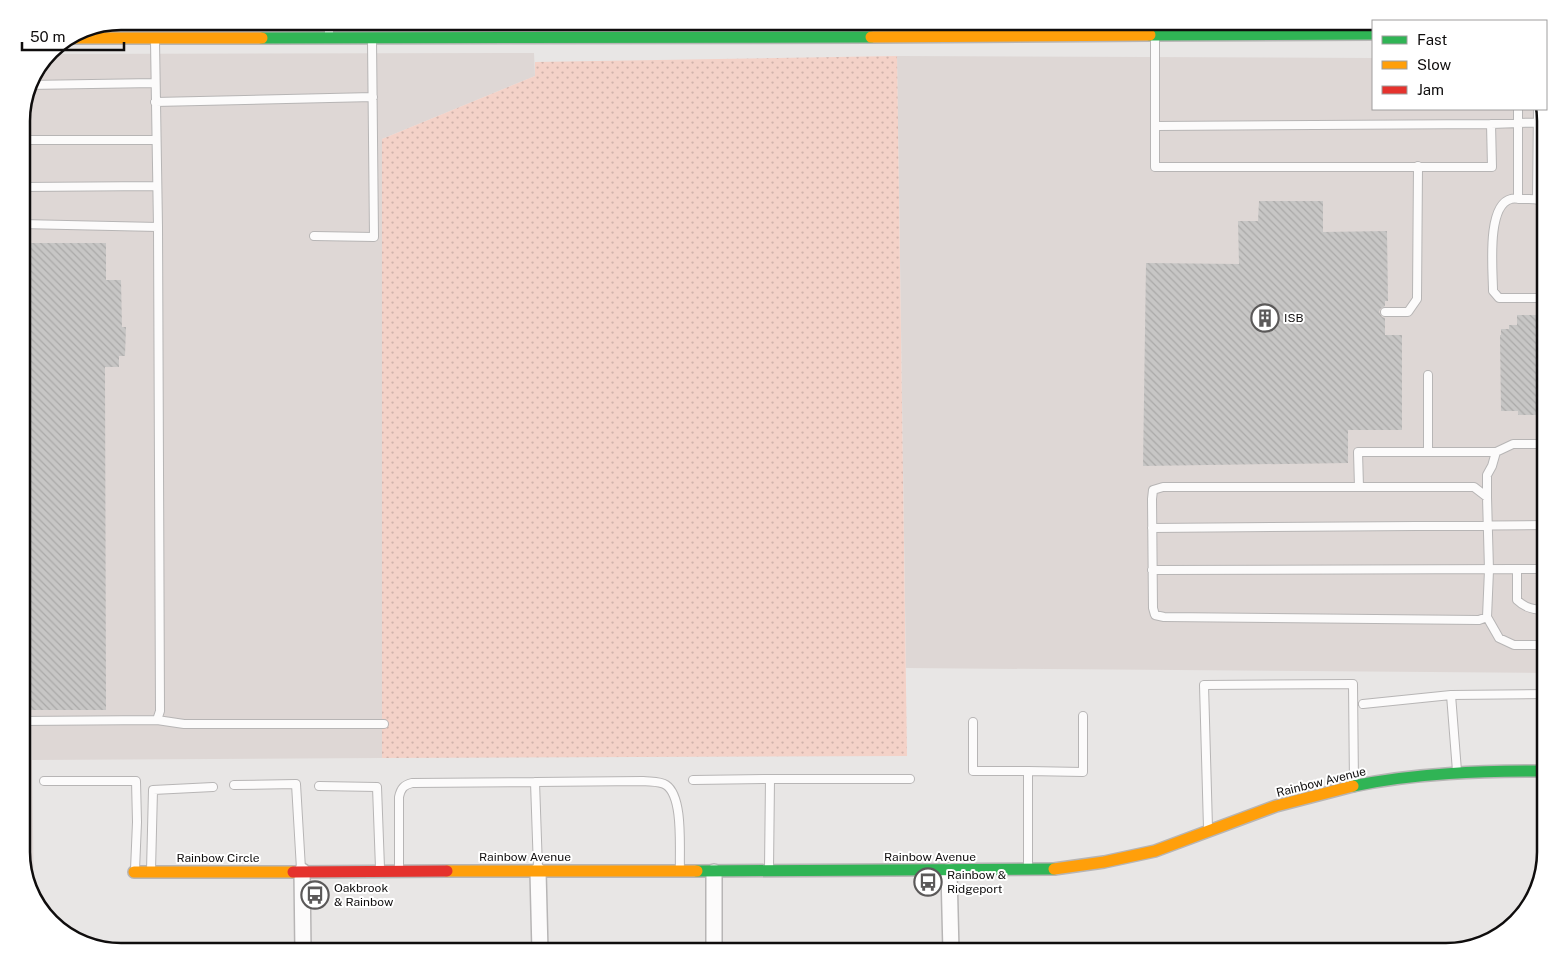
<svg xmlns="http://www.w3.org/2000/svg" width="1567" height="973" viewBox="0 0 1567 973" font-family="'Public Sans',sans-serif">
  <style>
    .built { fill: #ded7d5 }
    .grass { fill: url(#grass-dots) }
    .building { fill: url(#building-back-hatch) }
    .lines { fill: none; stroke-linecap: round; stroke-linejoin: round }
    .lane-casing { stroke: #b7b5b5; stroke-width: 10 }
    .street-casing { stroke: #b7b5b5; stroke-width: 18 }
    .fast-casing { stroke: #b7b5b5; stroke-width: 14 }
    .slow-casing { stroke: #b7b5b5; stroke-width: 14 }
    .jam-casing { stroke: #b7b5b5; stroke-width: 14 }
    .lane { stroke: #fcfbfb; stroke-width: 8 }
    .street { stroke: #fcfbfb; stroke-width: 15 }
    .fast { stroke: #30b455; stroke-width: 11 }
    .slow { stroke: #ff9f0a; stroke-width: 11 }
    .jam { stroke: #e5322d; stroke-width: 11 }
    .labels { text-anchor: middle; stroke-width: 4; stroke-linejoin: round; paint-order: stroke }
    .poi-label { font-size: 12px; fill: #0f0d0d; stroke: #fff; text-anchor: start }
    .street-label { font-size: 12px; fill: #0f0d0d; stroke: #fff }
    .rim { fill: none; stroke: #0f0d0d; stroke-width: 2.5 }
  </style>
  <defs>
    <pattern id="grass-dots" width="8" height="8" patternUnits="userSpaceOnUse" patternTransform="scale(1.25)"><rect width="8" height="8" fill="#f4d2c8"/><path d="M2 2h.1M6 6h.1" fill="none" stroke="#d0b3ab" stroke-width="1.8" stroke-linecap="round"/></pattern>
    <pattern id="building-back-hatch" width="6" height="6" patternUnits="userSpaceOnUse" patternTransform="scale(1.25)"><rect width="6" height="6" fill="#c7c6c5"/><path d="M-1 5l2 2M0 0l6 6M5-1l2 2" fill="none" stroke="#aaa9a8"/></pattern>
  </defs>
  <rect width="100%" height="100%" fill="#e8e6e5"/>
  <path class="built" d="M534 53 535 76 382 139V758L32 760 34 899 21 858V115L29 83 48 54Z
    M897 56 1373 58V109H1542L1546 121V673L906 668Z"/>
  <path class="grass" d="M897 56 907 756 382 758V139L535 76V62Z"/>
  <path class="building" d="M1259 201H1323V232L1387 231 1388 301H1385V306L1380 309 1379 312 1382 317 1385 318V335H1402V430H1348V463L1143 466 1146 263 1239 264 1238 221H1258Z
    M21 243H106V280H121L122 327H126L125 356H119V367H105L106 710H21Z
    M1517 315H1544V326H1546V412L1544 415H1518V411H1501L1500 335H1501V329H1509V325H1517Z"/>
  <g class="lines">
    <g class="lane-casing">
      <path id="lane" d="M329 36V21
        M1155 37V167H1492L1491 124 1546 122
        M28 85 155 83
        M155 102 373 97
        M1518 109V199
        M1156 126 1491 124
        M21 140H156
        M21 187 157 186
        M1537 200 1538 109
        M1546 202C1539 198 1530 199 1523 199 1519 199 1514 198 1511 199 1486 205 1493 271 1493 291L1499 298H1546
        M21 224 158 227
        M314 236 374 237 372 40
        M1385 312H1408L1417 299 1418 166
        M1428 452V375
        M1163 487H1474L1487 497 1489 570 1487 617 1479 620 1164 617 1155 615 1153 608 1152 499 1153 490Z
        M1359 487 1358 452H1496
        M1487 497V475L1492 466 1496 452 1513 444H1546
        M1152 528 1546 525
        M1517 569H1546
        M1152 570 1517 569V600C1525 608 1534 610 1546 610
        M1487 617 1499 638 1514 645H1546
        M1363 704 1451 695
        M157 720 184 724H384
        M21 721 157 720 160 711 158 227 155 41
        M973 722V771H1028
        M1457 771 1451 695 1546 694
        M693 780 770 779
        M44 781H136L137 822 135 870
        M535 782 538 869
        M234 785 296 784 301 869
        M319 786 377 787 380 868
        M1208 828 1204 685 1353 684 1354 785
        M1028 868V771L1083 772V716
        M399 869V797C401 788 404 785 412 783L643 781C651 782 660 781 666 785 684 797 679 850 680 870
        M769 869 770 779H910
        M151 870 153 790 213 787"/>
    </g>
    <g class="street-casing">
      <path id="street" d="M302 871 303 952
        M538 871 540 952
        M949 871 951 952
        M714 872V952"/>
    </g>
    <g class="fast-casing">
      <path id="fast" d="M1150 35 1373 34
        M262 38 871 37
        M1353 786C1416 773 1481 771 1546 771
        M697 871 1054 869"/>
    </g>
    <g class="slow-casing">
      <path id="slow" d="M871 37 1150 35
        M69 38H262
        M1054 869 1104 862 1155 851 1276 806 1353 786
        M447 871H697
        M134 872H293"/>
    </g>
    <g class="jam-casing">
      <path id="jam" d="M293 872 447 871"/>
    </g>
    <use href="#lane" class="lane"/>
    <use href="#street" class="street"/>
    <use href="#fast" class="fast"/>
    <use href="#slow" class="slow"/>
    <use href="#jam" class="jam"/>
  </g>
  <defs>
    <g id="building-ring" transform="scale(1.4375)"><circle r="9.5" fill="#fff" stroke="#5b5959" stroke-width="1.5"/><path d="M-4-6H4V6H1V3H-1V6H-4ZM-2.5-4.3h1.7v1.8h-1.7ZM.8-4.3h1.7v1.8H.8ZM-2.5-1h1.7V.8h-1.7ZM.8-1h1.7V.8H.8Z" fill="#5b5959"/></g>
    <g id="bus-ring" transform="scale(1.4375)"><circle r="9.5" fill="#fff" stroke="#5b5959" stroke-width="1.5"/><path d="M-5-6H5V4H4V6H2V4H-2V6H-4V4H-5ZM-3.5-4V0h7V-4ZM-3.5 1.2v1.5H-2V1.2ZM2 1.2v1.5H3.5V1.2Z" fill="#5b5959"/></g>
  </defs>
  <g fill-rule="evenodd">
    <use href="#building-ring" x="1265" y="318"/>
    <use href="#bus-ring" x="928" y="882"/>
    <use href="#bus-ring" x="315" y="895"/>
  </g>
  <g class="labels">
    <g class="poi-label">
      <text x="1284" y="322">ISB</text>
      <text x="947" y="879">Rainbow &amp;<tspan x="947" dy="14">Ridgeport</tspan></text>
      <text x="334" y="892">Oakbrook<tspan x="334" dy="14">&amp; Rainbow</tspan></text>
    </g>
    <g class="street-label">
      <text transform="translate(1321 782) rotate(-14)" y="4">Rainbow Avenue</text>
      <text x="525" y="861">Rainbow Avenue</text>
      <text x="930" y="861">Rainbow Avenue</text>
      <text x="218" y="862">Rainbow Circle</text>
    </g>
  </g>
  <path d="M0 0H1567V973H0ZM121 30H1446A91 91 0 0 1 1537 121V852A91 91 0 0 1 1446 943H121A91 91 0 0 1 30 852V121A91 91 0 0 1 121 30Z" fill="#fff" fill-rule="evenodd"/>
  <path class="rim" d="M121 30H1446A91 91 0 0 1 1537 121V852A91 91 0 0 1 1446 943H121A91 91 0 0 1 30 852V121A91 91 0 0 1 121 30Z"/>
  <rect x="1372" y="20" width="175" height="90" fill="#ffffff" stroke="#9f9e9e"/>
  <rect x="1382" y="36" width="25" height="8" fill="#30b455" stroke="#9f9e9e"/>
  <text x="1417" y="45" font-size="15" fill="#0f0d0d">Fast</text>
  <rect x="1382" y="61" width="25" height="8" fill="#ff9f0a" stroke="#9f9e9e"/>
  <text x="1417" y="70" font-size="15" fill="#0f0d0d">Slow</text>
  <rect x="1382" y="86" width="25" height="8" fill="#e5322d" stroke="#9f9e9e"/>
  <text x="1417" y="95" font-size="15" fill="#0f0d0d">Jam</text>
  <path d="M22 42v8h102v-8" fill="none" stroke="#0f0d0d" stroke-width="2.5"/>
  <text x="30" y="42" font-size="15" fill="#0f0d0d" stroke="#ffffff" stroke-width="4" paint-order="stroke">50 m</text>
</svg>
